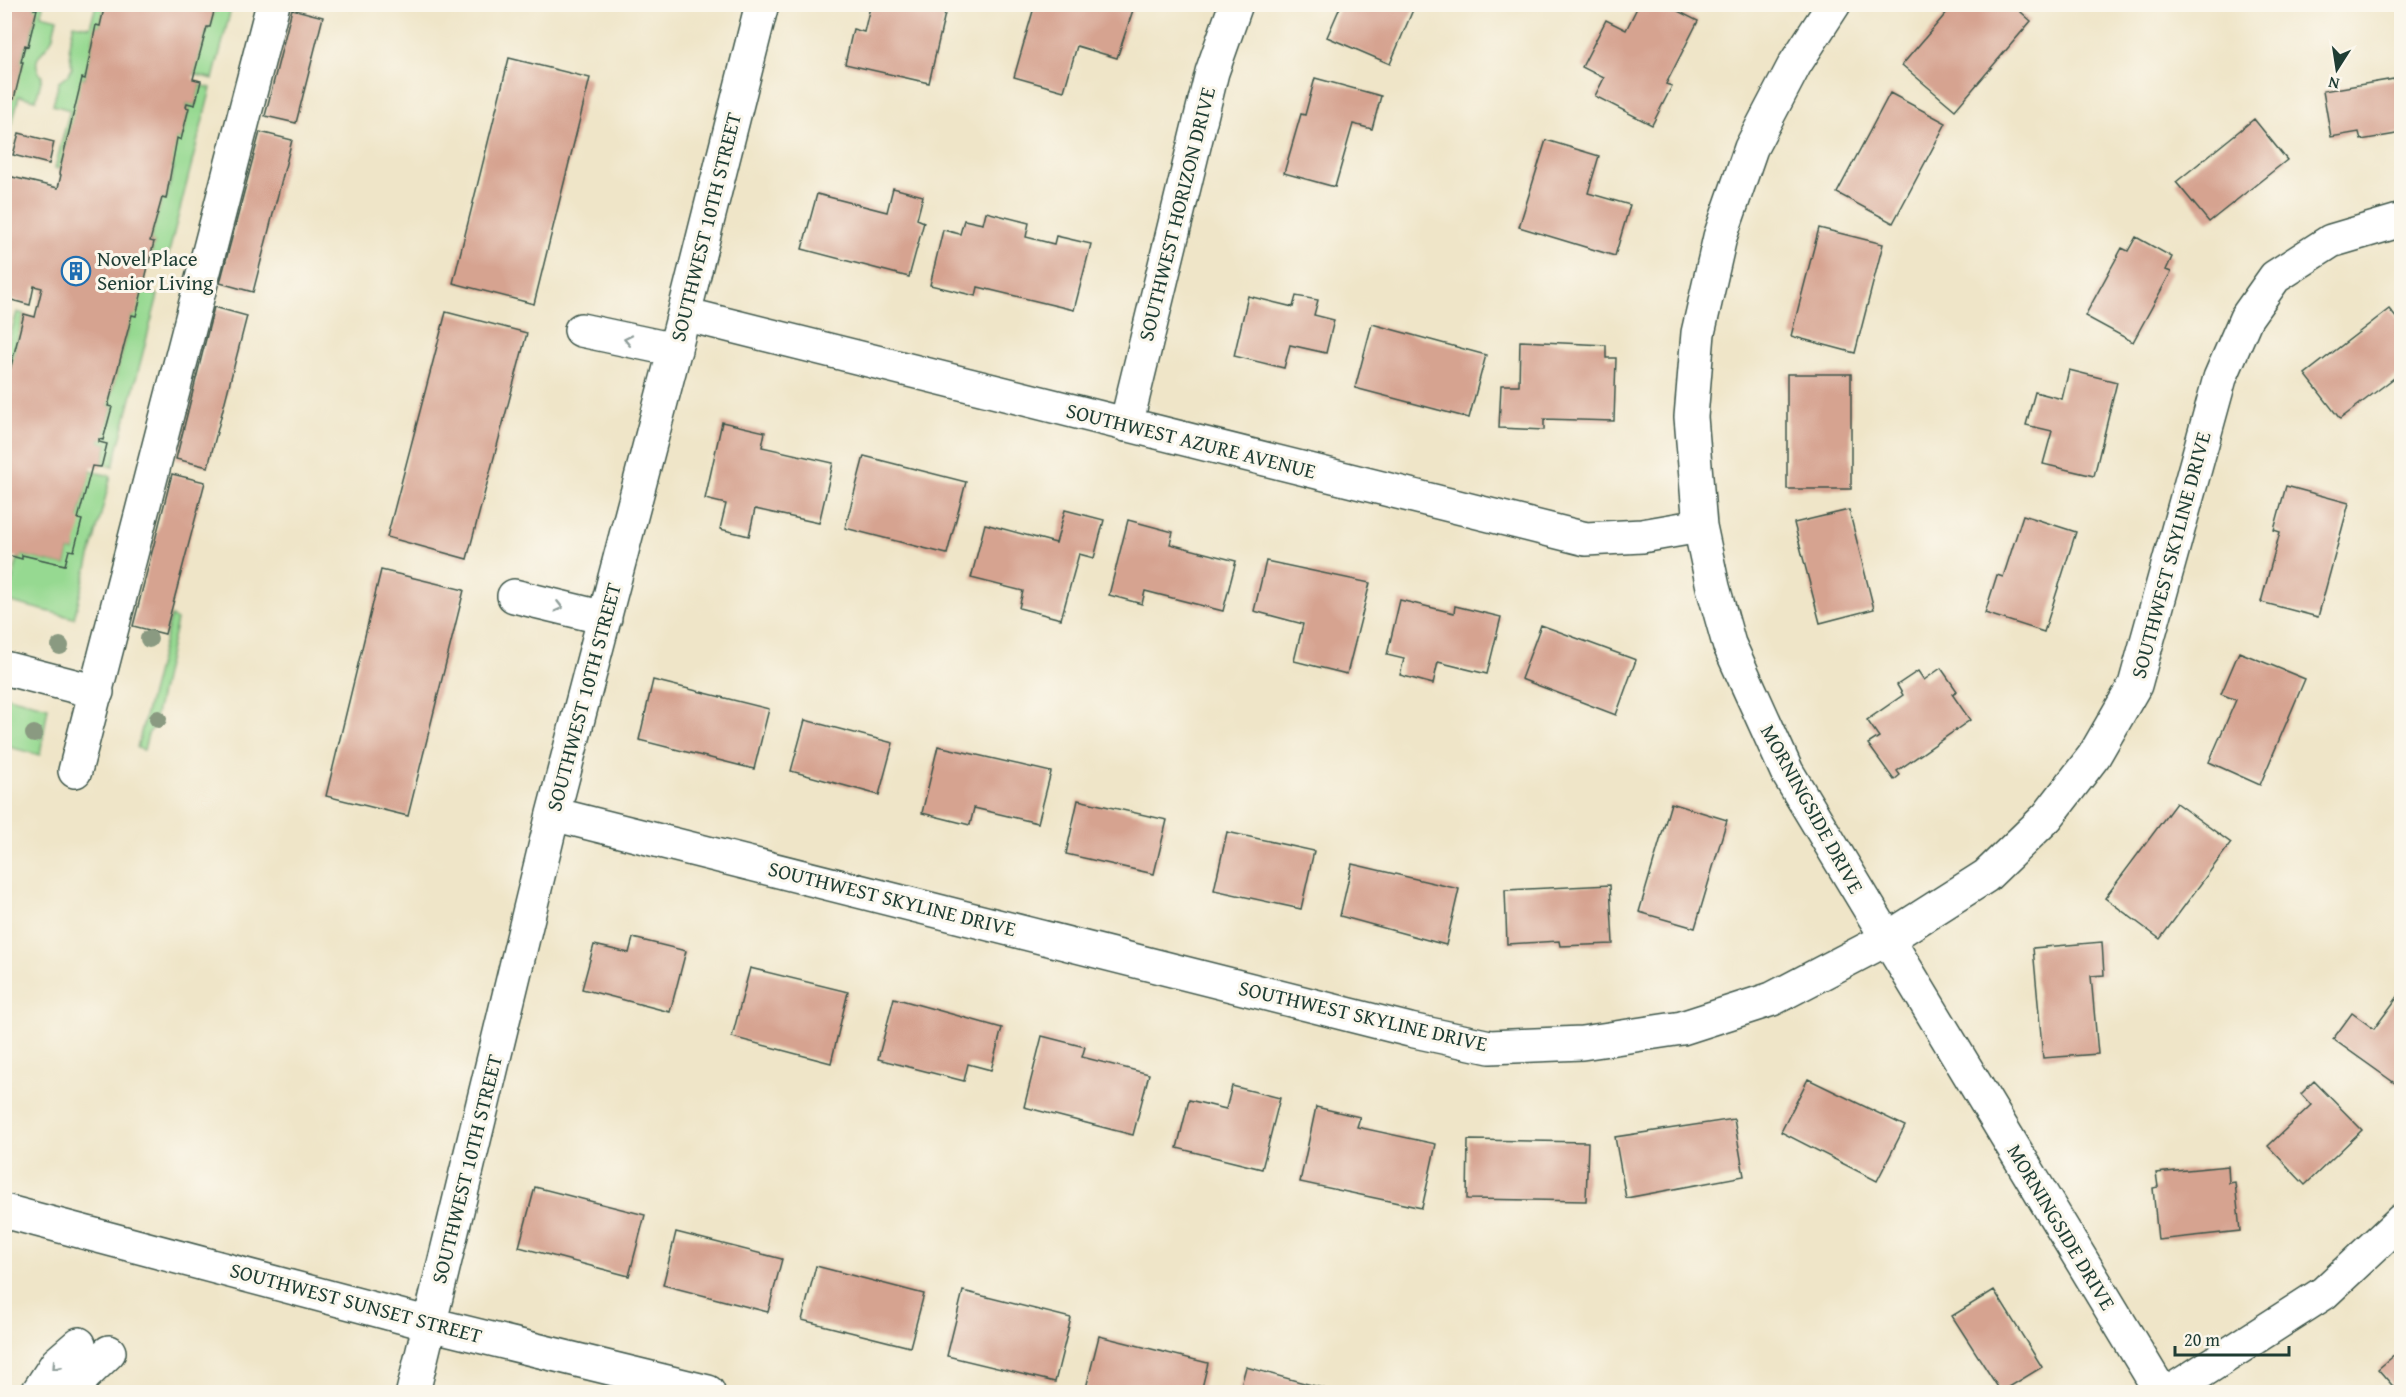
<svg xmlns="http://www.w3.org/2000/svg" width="2406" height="1397" viewBox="0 0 2406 1397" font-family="'Gentium Book Plus',serif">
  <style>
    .green { fill: #96d991; stroke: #5a8b62; stroke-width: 1.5 }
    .building { fill: #d6a390 }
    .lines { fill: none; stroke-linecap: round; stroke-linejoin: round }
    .minor-casing { stroke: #3e564a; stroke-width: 36 }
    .minor { stroke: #fff; stroke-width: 33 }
    .tree { fill: #8a9a81 }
    .oneway { stroke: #8f9e9a }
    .labels { text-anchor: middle; stroke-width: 6; stroke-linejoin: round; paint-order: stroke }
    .street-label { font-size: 21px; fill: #1f3d34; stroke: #fbf7ec }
    .poi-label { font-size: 21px; fill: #1f3d34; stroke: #fbf7ec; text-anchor: start }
  </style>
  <rect width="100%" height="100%" fill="#fbf7ec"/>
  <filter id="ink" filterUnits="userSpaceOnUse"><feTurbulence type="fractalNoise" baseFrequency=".0167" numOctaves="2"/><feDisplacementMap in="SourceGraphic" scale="12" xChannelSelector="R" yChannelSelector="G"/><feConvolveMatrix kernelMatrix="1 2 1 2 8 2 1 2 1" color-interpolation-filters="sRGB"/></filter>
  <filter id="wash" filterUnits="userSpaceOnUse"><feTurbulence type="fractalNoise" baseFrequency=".008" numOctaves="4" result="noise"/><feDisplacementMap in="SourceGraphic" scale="24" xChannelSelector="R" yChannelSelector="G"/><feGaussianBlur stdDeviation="1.35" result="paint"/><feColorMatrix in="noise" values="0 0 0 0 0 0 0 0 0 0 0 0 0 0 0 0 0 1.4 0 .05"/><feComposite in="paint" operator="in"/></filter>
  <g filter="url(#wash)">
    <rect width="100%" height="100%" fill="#efe5c8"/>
    <path class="green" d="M35 5H43L41 15 57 19C55 25 54 33 52 39 45 53 28 57 42 77L36 100 19 96 5 152 8 122 5 121 23 63 21 62 25 45 29 46 37 10 34 9Z
      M96 5H105L100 26H96L85 79 83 78 60 169 55 168 70 110 53 105 59 82 68 75 72 68 69 45 74 24 90 27Z
      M216 5H232L213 79 194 74 207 27H210Z
      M200 85 211 88 167 260 151 256 154 243 150 241 162 198 166 199 174 167 170 166 177 138 181 140 189 108 186 107 187 103 195 105Z
      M142 291 158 295 113 467 102 464 107 444 99 442V439H103L112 407 108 406 132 315Z
      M17 312 24 314 8 378 5 377 10 352 6 351Z
      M90 471 111 476 74 618 7 601 18 558 21 559 22 555 65 565 69 550 74 551 78 519Z
      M171 616 177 620 153 728 148 734 144 750 137 748Z
      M4 696 48 707 40 755 5 746Z"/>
    <g id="blocks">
      <path class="building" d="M4 4H35L34 9H37L28 46 25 45 21 62H23L14 99 11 98 5 132Z
        M105 4H216L210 27H207L193 79 201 81 195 105 187 103 186 107 189 108 181 140 177 138 166 199 162 198 150 241 154 242 136 316 132 315 108 406 112 407 103 440 99 439V442L107 444 102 464 101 467 92 466 78 519 82 520 74 551 69 550 65 565 22 555V559L4 554V377L8 378 24 314 35 317 42 288 34 286 30 305 4 298V175L58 188 61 175 59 174 60 169 82 78 85 79 96 25 100 26Z
        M1035 4H1135L1117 58 1077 46 1064 91 1014 77Z
        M1639 4H1664L1698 21 1666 84 1672 86 1652 125 1595 96 1604 78 1582 67 1606 20 1626 30Z
        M1954 4H2012L2031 21 1955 110 1902 65Z
        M1341 5H1415L1390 64 1327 37Z
        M865 6 947 5 929 83 845 64 853 29 864 32 870 7Z
        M292 9 323 17 296 123 265 116Z
        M509 58 590 78 534 304 453 283Z
        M1315 78 1381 96 1372 129 1353 124 1335 187 1284 173 1301 114 1305 115Z
        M2400 78 2402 133 2361 140 2359 132 2331 137 2323 91Z
        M1890 93 1946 123 1893 223 1837 193Z
        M2254 119 2287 160 2209 222 2176 182Z
        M260 132 292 140 253 292 220 283Z
        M19 133 54 142 49 164 13 155Z
        M1546 140 1599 156 1588 193 1630 205 1615 256 1519 227Z
        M893 188 923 196 917 219 924 222 909 277 802 249 817 194 887 212Z
        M986 212 1029 223 1026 237 1054 244 1056 236 1091 244 1074 310 978 287 976 296 930 285 943 230 960 234 964 220 983 224Z
        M1819 228 1883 244 1855 353 1791 336Z
        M2136 237 2172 257 2166 270 2171 272 2133 342 2085 316 2122 248 2128 251Z
        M1248 296 1293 307 1296 296 1318 300 1314 315 1334 320 1326 353 1290 345 1284 368 1234 356Z
        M214 307 247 316 208 467 176 459Z
        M2389 309 2402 325V372L2340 419 2305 374Z
        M446 312 527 333 467 559 387 537Z
        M1372 324 1486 355 1469 418 1355 388Z
        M1520 341 1606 345V358H1616L1614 421 1544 419V430L1499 428 1501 385H1519Z
        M2069 370 2117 382 2094 476 2043 464 2052 431 2026 425 2035 392 2062 399Z
        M1787 374H1851V489H1787Z
        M722 422 765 432 762 447 833 463 819 523 755 509 749 536 720 529 726 504 705 499Z
        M864 456 966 482 947 554 845 528Z
        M172 474 205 482 165 634 133 626Z
        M2286 486 2349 503 2318 617 2261 602 2280 532 2274 530Z
        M1065 510 1104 520 1094 558 1079 554 1061 619 1019 608 1023 591 971 578 985 524 1056 543Z
        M1849 510 1874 609 1820 623 1794 523Z
        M2023 515 2076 532 2044 632 1985 613 1997 575 2003 577Z
        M1128 520 1173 532 1170 544 1236 561 1223 611 1145 591 1142 604 1109 595Z
        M1266 561 1370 583 1347 674 1294 661 1303 624 1254 611Z
        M381 570 464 590 408 816 326 796Z
        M1400 600 1454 613 1455 606 1501 617 1487 674 1438 662 1433 684 1400 675 1404 659 1387 655Z
        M1541 625 1636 660 1616 715 1521 679Z
        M2239 652 2305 679 2260 785 2209 762 2236 700 2221 694Z
        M1941 668 1957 691 1952 694 1970 720 1897 771 1900 775 1894 780 1868 744 1879 737 1867 720 1903 695 1897 685 1918 671 1924 680Z
        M653 680 769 709 754 769 639 740Z
        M805 720 893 743 879 795 791 771Z
        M938 746 1051 772 1038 823 974 808 970 825 922 813Z
        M1078 800 1167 820 1154 874 1066 854Z
        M1671 803 1727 820 1695 928 1639 912Z
        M2176 803 2231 843 2160 939 2105 898Z
        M1227 832 1314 851 1301 909 1214 890Z
        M1352 864 1459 889 1446 945 1340 916Z
        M1610 885 1613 944 1560 946 1559 941 1507 944 1505 890Z
        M633 938 686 951 670 1012 582 989 594 945 629 953Z
        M2102 942 2104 975 2091 976 2098 1054 2043 1058 2033 948Z
        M750 968 848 992 831 1063 732 1037Z
        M2402 991V1075L2396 1084 2333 1039 2352 1013 2374 1029Z
        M894 998 1002 1028 991 1070 968 1064 964 1081 878 1059Z
        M1042 1036 1085 1047 1082 1057 1149 1074 1133 1135 1024 1107Z
        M1808 1079 1905 1126 1877 1181 1781 1132Z
        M2314 1081 2362 1130 2305 1185 2268 1146 2311 1105 2301 1094Z
        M1232 1086 1280 1098 1262 1169 1177 1148 1189 1100 1226 1109Z
        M1316 1107 1360 1117 1357 1127 1436 1144 1422 1208 1300 1182Z
        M1734 1119 1744 1176 1626 1198 1615 1137Z
        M1468 1140 1588 1142 1586 1201 1467 1199Z
        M2228 1166 2229 1183 2235 1182 2240 1231 2158 1240 2153 1188 2158 1187 2156 1173Z
        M535 1187 645 1215 629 1276 519 1247Z
        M676 1232 782 1259 768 1312 663 1285Z
        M816 1266 924 1294 910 1347 802 1320Z
        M1994 1290 2042 1367 2001 1392 1952 1316Z
        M963 1291 1071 1318 1055 1382 947 1356Z
        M1099 1336 1208 1363 1201 1392H1085Z
        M2402 1349V1392H2398L2378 1369Z
        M1246 1367 1337 1392H1239Z"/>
    </g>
  </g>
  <g filter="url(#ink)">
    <use href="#blocks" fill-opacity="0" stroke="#3e564a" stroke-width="1.5"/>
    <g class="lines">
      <g class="minor-casing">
        <path id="minor" d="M1834 4 1795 64 1751 148 1720 237 1698 333 1691 417 1700 526 1713 587 1729 644 1787 772 2161 1392
          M684 314 1586 539 1642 536 1700 526
          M581 330 675 350
          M1126 425 1212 72 1236 4
          M514 596 605 618
          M4 668 97 692
          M75 771 273 4
          M553 814 1410 1030 1490 1047 1582 1043 1682 1028 1772 999 1887 939 1986 876 2047 817 2094 756 2135 685 2220 378 2246 318 2275 277 2331 241 2402 220
          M4 1211 430 1324 708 1392
          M38 1392 57 1363 79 1344
          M76 1392 83 1377 109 1352
          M413 1392 553 814 684 314 762 4
          M2170 1392 2324 1293 2402 1220"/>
      </g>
      <use href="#minor" class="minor"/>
    </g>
    <g class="tree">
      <circle cx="149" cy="639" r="9"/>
      <circle cx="60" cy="646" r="9"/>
      <circle cx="158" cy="719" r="9"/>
      <circle cx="34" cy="734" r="9"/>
    </g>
    <defs><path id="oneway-chevron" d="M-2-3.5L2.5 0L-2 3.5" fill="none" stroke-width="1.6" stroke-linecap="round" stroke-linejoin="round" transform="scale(1.5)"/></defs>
    <g class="oneway">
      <use href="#oneway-chevron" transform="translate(628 340) rotate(-168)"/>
      <use href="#oneway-chevron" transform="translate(559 607) rotate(14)"/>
      <use href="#oneway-chevron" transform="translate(56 1366) rotate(132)"/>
    </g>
  </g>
  <defs>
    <g id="building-ring" transform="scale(1.5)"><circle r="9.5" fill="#fbf7ec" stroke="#1f6fb2" stroke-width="1.5"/><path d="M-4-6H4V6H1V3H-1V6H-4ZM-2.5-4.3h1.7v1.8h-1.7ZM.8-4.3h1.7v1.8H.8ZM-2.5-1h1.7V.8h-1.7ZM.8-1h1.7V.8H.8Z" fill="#1f6fb2"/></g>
  </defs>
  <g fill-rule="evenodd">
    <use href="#building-ring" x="76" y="271"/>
  </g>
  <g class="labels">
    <g class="street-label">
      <text transform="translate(1177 214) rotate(-76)" y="7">SOUTHWEST HORIZON DRIVE</text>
      <text transform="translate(706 227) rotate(-76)" y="7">SOUTHWEST 10TH STREET</text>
      <text transform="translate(1191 441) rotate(14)" y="7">SOUTHWEST AZURE AVENUE</text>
      <text transform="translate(2171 555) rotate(-75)" y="7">SOUTHWEST SKYLINE DRIVE</text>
      <text transform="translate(584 697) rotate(-75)" y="7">SOUTHWEST 10TH STREET</text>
      <text transform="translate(1812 809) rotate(61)" y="7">MORNINGSIDE DRIVE</text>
      <text transform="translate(892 899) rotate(14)" y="7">SOUTHWEST SKYLINE DRIVE</text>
      <text transform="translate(1363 1016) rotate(13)" y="7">SOUTHWEST SKYLINE DRIVE</text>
      <text transform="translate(467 1169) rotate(-76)" y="7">SOUTHWEST 10TH STREET</text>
      <text transform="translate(2061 1227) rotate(59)" y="7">MORNINGSIDE DRIVE</text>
      <text transform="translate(356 1303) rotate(15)" y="7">SOUTHWEST SUNSET STREET</text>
    </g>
    <g class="poi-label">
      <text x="97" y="266">Novel Place<tspan x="97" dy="24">Senior Living</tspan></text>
    </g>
  </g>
  <rect width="2406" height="1397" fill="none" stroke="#fbf7ec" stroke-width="24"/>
  <g transform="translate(2337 69) rotate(192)" stroke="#fbf7ec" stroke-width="4.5" paint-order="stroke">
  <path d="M0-4.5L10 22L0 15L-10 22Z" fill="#1f3d34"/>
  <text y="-9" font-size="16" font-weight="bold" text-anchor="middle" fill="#1f3d34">N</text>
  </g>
  <path d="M2175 1346v9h114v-9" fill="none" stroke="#1f3d34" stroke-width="3"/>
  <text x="2184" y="1346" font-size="18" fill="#1f3d34" stroke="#fbf7ec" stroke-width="4.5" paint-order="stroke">20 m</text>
</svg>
